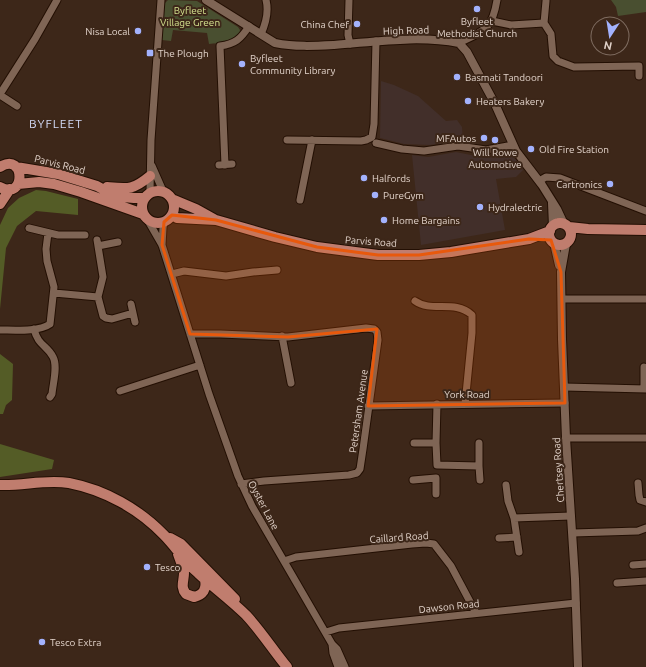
<svg xmlns="http://www.w3.org/2000/svg" width="646" height="667" viewBox="0 0 646 667" font-family="Ubuntu,sans-serif">
  <style>
    .industrial { fill: #422f2a }
    .green { fill: #494f30 }
    .forest { fill: #545c26 }
    .lines { fill: none; stroke-linecap: round; stroke-linejoin: round }
    .minor-casing { stroke: #230f03; stroke-width: 9 }
    .tertiary-casing { stroke: #230f03; stroke-width: 10 }
    .primary-casing { stroke: #230f03; stroke-width: 12 }
    .minor { stroke: #7f6555; stroke-width: 7 }
    .tertiary { stroke: #7f6555; stroke-width: 8 }
    .primary { stroke: #c07d6e; stroke-width: 10 }
    .marked { fill: #e8590c; fill-opacity: 0.2; stroke: #e8590c; stroke-width: 3; stroke-linejoin: round }
    .poi-dot { fill: #a3b2fd; stroke: #3d2719; stroke-width: 1.5 }
    .labels { text-anchor: middle; stroke-width: 4; stroke-linejoin: round; paint-order: stroke }
    .park-label { font-size: 10px; fill: #d4e28f; stroke: #3d2719 }
    .poi-label { font-size: 10px; fill: #e2d3ca; stroke: #3d2719; text-anchor: start }
    .street-label { font-size: 10px; fill: #e2d3ca; stroke: #3d2719 }
    .quarter-label { font-size: 12px; letter-spacing: 1px; fill: #d3daf7; stroke: #3d2719 }
  </style>
  <rect width="100%" height="100%" fill="#3d2719"/>
  <path class="industrial" d="M381 81 394 85 418 96 446 121 457 120 462 127 463 140 430 145 404 144 380 138Z
    M456 152 481 157 507 155 513 157 520 164 523 170 516 177 496 179 505 230 421 245 412 155 428 157Z"/>
  <path class="green" d="M168 0 197 1 238 27 240 30 239 35C229 42 220 43 209 44L207 33 173 30 171 41 162 40 164 4Z
    M611 0H646V12L618 16 616 7Z"/>
  <path class="forest" d="M36 190 46 191 78 199V215L36 211 17 226 6 248 0 309V225L8 208 19 198Z
    M0 354 13 364 12 400 6 405 3 414H0Z
    M0 444 54 460 52 469 0 477Z"/>
  <g class="lines">
    <g class="minor-casing">
      <path id="minor" d="M349 0 348 35 350 44
        M546 1 544 23 551 34 553 56 558 61 574 67 639 66V76
        M492 21 511 25 544 23
        M261 34C266 23 269 12 266 0
        M459 43C485 30 492 30 497 0
        M0 94 35 39 57 0
        M0 95 17 106
        M287 140 361 141 366 140 372 137 374 124 376 41
        M376 143 402 149 424 151 458 146 486 150 513 145
        M219 165 232 164
        M225 165 220 46C235 44 241 39 249 26
        M152 166 163 191
        M539 181 546 177 560 178 646 211
        M150 192 151 140 161 0
        M300 200 312 140
        M147 219 162 245 209 394 238 476 252 506 332 644 337 649 345 667
        M29 228 58 235H85
        M97 240 103 277 98 297 103 316 106 318 112 319 133 313
        M162 245 163 228 164 222
        M98 246 118 242
        M172 274 184 271 226 276 253 272 277 270
        M54 293 98 297
        M562 299H646
        M415 301C432 313 454 299 472 315V333L465 404
        M131 304 135 322
        M34 329C38 346 47 345 53 357 58 366 53 383 52 394L50 397
        M0 330C14 330 39 332 50 324L54 287 47 261 46 249 48 233
        M190 334H220L288 337 366 328 374 329 377 332 378 340 363 449 360 469 357 473 349 475 264 481 241 484
        M282 336 291 383
        M564 387 646 389
        M644 389V367
        M120 391 200 365
        M368 406 565 403
        M566 438H646
        M414 443H436L437 404
        M436 443 437 465 479 466 480 480
        M479 466V443
        M413 480 436 478V494
        M638 483 639 495 640 500 646 502
        M506 485 508 501 514 518 571 516
        M514 518 519 552
        M573 533 638 531 646 528
        M499 538 517 537
        M284 561 296 557 412 544 426 543 434 544 451 566 476 613
        M633 565 646 564
        M617 583 646 581
        M326 632 339 628 576 603
        M332 644 333 653 338 667"/>
    </g>
    <g class="tertiary-casing">
      <path id="tertiary" d="M206 0 275 43C295 47 314 46 334 45 375 42 418 35 459 43L467 52 495 104 516 151 542 185 557 209 564 224
        M552 203 553 226
        M554 243 559 265
        M566 244 561 272 562 339 566 438 575 579 578 667"/>
    </g>
    <g class="primary-casing">
      <path id="primary" d="M0 167C26 151 26 202 0 187
        M16 167 58 174 97 186 106 191 123 197 134 198H144
        M18 184 39 182 54 184 81 192 143 214
        M107 187C129 189 133 190 150 176
        M142 207a16 16 0 1 1 32 0a16 16 0 1 1-32 0Z
        M172 199 196 209 214 219
        M0 204 10 189
        M172 215 177 218 216 220 275 237 317 247 378 255H419L451 252 529 239 550 231
        M549 234a11 11 0 1 1 22 0a11 11 0 1 1-22 0Z
        M569 227 588 229 646 230
        M0 485C23 486 46 479 69 483 105 490 139 509 164 535 176 547 185 562 198 573 213 587 231 600 246 615 261 631 273 650 287 667
        M170 538 181 544 235 599
        M178 554C180 560 183 566 184 573 184 581 180 587 186 594L194 597C203 595 207 589 205 580"/>
    </g>
    <use href="#minor" class="minor"/>
    <use href="#tertiary" class="tertiary"/>
    <use href="#primary" class="primary"/>
  </g>
  <path class="marked" d="M172 215 216 220 317 247 378 255H419L529 239 551 240 561 272 565 403 368 406 377 329 288 337 190 334 162 245 164 222Z"/>
  <g class="poi-dot">
    <circle cx="477" cy="9" r="4"/>
    <circle cx="357" cy="24" r="4"/>
    <circle cx="138" cy="31" r="4"/>
    <rect x="146" y="49" width="8" height="8" rx="2"/>
    <circle cx="242" cy="64" r="4"/>
    <circle cx="457" cy="77" r="4"/>
    <circle cx="468" cy="101" r="4"/>
    <circle cx="484" cy="138" r="4"/>
    <circle cx="495" cy="140" r="4"/>
    <circle cx="531" cy="149" r="4"/>
    <circle cx="364" cy="178" r="4"/>
    <circle cx="610" cy="184" r="4"/>
    <circle cx="375" cy="195" r="4"/>
    <circle cx="480" cy="207" r="4"/>
    <circle cx="384" cy="220" r="4"/>
    <circle cx="147" cy="567" r="4"/>
    <circle cx="42" cy="642" r="4"/>
  </g>
  <g class="labels">
    <g class="park-label">
      <text x="190" y="14">Byfleet<tspan x="190" dy="12">Village Green</tspan></text>
    </g>
    <g class="poi-label">
      <text x="477" y="25" text-anchor="middle">Byfleet<tspan x="477" dy="12">Methodist Church</tspan></text>
      <text x="349" y="28" text-anchor="end">China Chef</text>
      <text x="130" y="35" text-anchor="end">Nisa Local</text>
      <text x="158" y="57">The Plough</text>
      <text x="250" y="62">Byfleet<tspan x="250" dy="12">Community Library</tspan></text>
      <text x="465" y="81">Basmati Tandoori</text>
      <text x="476" y="105">Heaters Bakery</text>
      <text x="476" y="142" text-anchor="end">MFAutos</text>
      <text x="539" y="153">Old Fire Station</text>
      <text x="495" y="156" text-anchor="middle">Will Rowe<tspan x="495" dy="12">Automotive</tspan></text>
      <text x="372" y="182">Halfords</text>
      <text x="602" y="188" text-anchor="end">Cartronics</text>
      <text x="383" y="199">PureGym</text>
      <text x="488" y="211">Hydralectric</text>
      <text x="392" y="224">Home Bargains</text>
      <text x="155" y="571">Tesco</text>
      <text x="50" y="646">Tesco Extra</text>
    </g>
    <g class="street-label">
      <text transform="translate(406 30) rotate(-2)" y="4">High Road</text>
      <text transform="translate(60 164) rotate(14)" y="4">Parvis Road</text>
      <text transform="translate(371 241) rotate(4)" y="4">Parvis Road</text>
      <text x="467" y="398">York Road</text>
      <text transform="translate(358 411) rotate(-82)" y="4">Petersham Avenue</text>
      <text transform="translate(558 470) rotate(-94)" y="4">Chertsey Road</text>
      <text transform="translate(264 505) rotate(62)" y="4">Oyster Lane</text>
      <text transform="translate(399 537) rotate(-4)" y="4">Caillard Road</text>
      <text transform="translate(449 606) rotate(-6)" y="4">Dawson Road</text>
    </g>
    <g class="quarter-label">
      <text x="56" y="128">BYFLEET</text>
    </g>
  </g>
  <g transform="translate(610 36) rotate(192)"><circle r="19" fill="#3d2719" stroke="#7f6c60"/>
  <path d="M0-3L7 15L0 10L-7 15Z" fill="#a3b2fd"/>
  <text y="-6" font-size="11" font-weight="bold" text-anchor="middle" fill="#e2d3ca">N</text>
  </g>
</svg>
